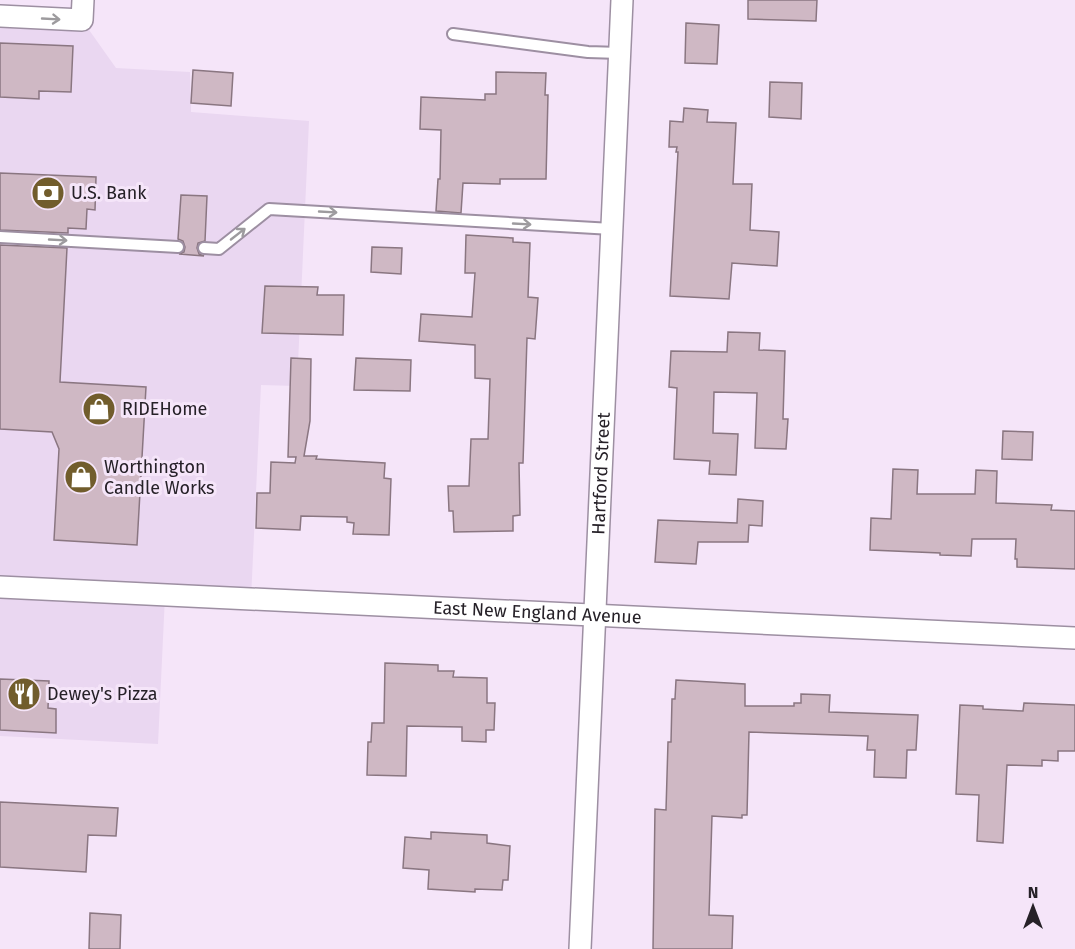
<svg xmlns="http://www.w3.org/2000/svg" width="1075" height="949" viewBox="0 0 1075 949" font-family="'Fira Sans',sans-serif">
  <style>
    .built { fill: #ead7f1 }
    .building { fill: #cfb8c4; stroke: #8a7681; stroke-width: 1.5 }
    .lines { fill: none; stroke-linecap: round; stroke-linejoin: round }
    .lane-casing { stroke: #9d8fa2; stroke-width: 14 }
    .street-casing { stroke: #9d8fa2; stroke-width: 24 }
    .lane { stroke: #fff; stroke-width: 10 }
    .street { stroke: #fff; stroke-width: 21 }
    .oneway { stroke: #9d9b9e }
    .labels { text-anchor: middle; stroke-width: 6; stroke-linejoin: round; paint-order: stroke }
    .poi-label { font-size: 18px; fill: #262128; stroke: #f5e5f9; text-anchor: start }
    .street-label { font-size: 18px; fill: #262128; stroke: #f5e5f9 }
  </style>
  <rect width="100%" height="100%" fill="#f5e5f9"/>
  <path class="built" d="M0 16 82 20 116 68 190 72 191 112 309 121 297 386 261 385 251 599 165 596 158 744 0 736Z"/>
  <path class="building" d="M748 0H817L816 21 748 19Z
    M686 23 719 25 717 64 685 63Z
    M0 43 73 46 71 92 39 91V99L0 97Z
    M193 70 233 73 231 106 191 103Z
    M496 72 546 73 545 95H548L546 179H500V184L463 183 461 213 436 211 438 179H440L441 130 420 129 421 97 485 100V94H496Z
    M770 82 802 83 801 119 769 117Z
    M684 108 708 110 707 122 736 123 733 184H752L750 230 779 232 777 266 732 263 729 299 670 296 678 152H676L677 147H669L670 121 683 122Z
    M0 173 96 177 95 210 87 209 86 229 68 228V233L0 230Z
    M181 195 207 196 205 241 198 243 197 248 199 254 204 256 179 254 184 252 185 247 183 241 178 239Z
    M466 235 513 238V242L530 243 528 297 538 298 535 339 527 338 523 463H519L520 515 513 516V531L454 532 453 511H449L448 486H469L471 439H488L490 379 475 378V345L419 341 421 314 472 317 475 273H465Z
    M0 245 67 248 60 382 146 387 137 545 54 540 59 449 52 432 0 429Z
    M372 247 402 248 401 274 371 272Z
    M265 286 318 287 317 295H344L343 335 262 333Z
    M728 332 760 333 759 350 785 351 783 419H788L786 449 755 448 757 393 714 392 713 433 738 434 736 475 709 474 710 461 674 459 677 388 669 387 671 351 727 352Z
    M291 358 311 359 310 421 304 456H317L316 459 385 463 384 478 391 479 389 535 353 534 354 523 347 522V517L301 516 300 530 256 528 257 493H270L271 462 295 463 296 457H288Z
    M356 358 411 360 410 391 354 390Z
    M1003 431 1033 432 1032 460 1002 459Z
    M893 469 918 470 917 494H975L976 470 997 471 996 503 1052 505 1051 510 1075 511V569L1017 567V559H1015L1016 539H972L971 556 940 555V553L870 550 871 518 891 519Z
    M738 499 763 501 762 526 749 525 748 542H698L696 564 655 562 658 520 737 523Z
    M385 663 438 665V671H454L453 677 487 678V703H495L494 730H486V742L462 741V727L407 726 406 776 367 775 368 742H371L372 723H384Z
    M0 679 49 681 48 708 56 709V733L0 730Z
    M676 680 745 684V706H794V703H801V694L830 695 829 712 918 715 916 750H907L906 778 874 777 875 750H867L868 736 749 732 747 815H742V818L712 816 709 915 733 916 732 949H653L655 809 666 810 668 742H671L672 699H675Z
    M1024 703 1075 705V751H1058V761L1042 760V766L1007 765 1003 843 977 841 979 795 956 794 960 705 983 706V709L1023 711Z
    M0 802 118 808 116 836 88 835 86 872 0 867Z
    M431 832 487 835V843L510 846 508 880H503L502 890 475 889V892L428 889 429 870 403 868 405 837 431 839Z
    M90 913 121 915 120 949H89Z"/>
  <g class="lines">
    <g class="lane-casing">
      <path id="lane" d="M453 34 588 52 620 53
        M0 237 178 247
        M204 248 219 249 269 209 612 229"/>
    </g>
    <g class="street-casing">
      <g id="street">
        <path d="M0 16 82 20 83 0"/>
        <path id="s1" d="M0 587 1075 638"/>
        <path id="s2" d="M580 949 622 0"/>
      </g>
    </g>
    <use href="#lane" class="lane"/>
    <use href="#street" class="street"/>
  </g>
  <defs><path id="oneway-shaft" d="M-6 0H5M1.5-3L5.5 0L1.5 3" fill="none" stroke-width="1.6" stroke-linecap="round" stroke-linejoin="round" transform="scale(1.5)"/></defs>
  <g class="oneway">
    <use href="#oneway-shaft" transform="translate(51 19) rotate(3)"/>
    <use href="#oneway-shaft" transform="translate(328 212) rotate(3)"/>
    <use href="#oneway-shaft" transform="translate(522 224) rotate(3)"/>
    <use href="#oneway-shaft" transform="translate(238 234) rotate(-38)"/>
    <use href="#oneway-shaft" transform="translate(58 240) rotate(3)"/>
  </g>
  <defs>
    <g id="bank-disc" transform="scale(1.725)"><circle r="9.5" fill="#715d2c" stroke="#f5e5f9"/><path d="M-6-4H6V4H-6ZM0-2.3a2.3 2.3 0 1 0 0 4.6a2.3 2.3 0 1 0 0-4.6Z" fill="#fff"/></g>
    <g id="shop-disc" transform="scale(1.725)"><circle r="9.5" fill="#715d2c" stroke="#f5e5f9"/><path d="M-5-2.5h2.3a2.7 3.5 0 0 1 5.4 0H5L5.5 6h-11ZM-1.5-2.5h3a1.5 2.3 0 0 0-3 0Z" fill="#fff"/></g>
    <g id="restaurant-disc" transform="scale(1.725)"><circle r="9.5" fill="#715d2c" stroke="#f5e5f9"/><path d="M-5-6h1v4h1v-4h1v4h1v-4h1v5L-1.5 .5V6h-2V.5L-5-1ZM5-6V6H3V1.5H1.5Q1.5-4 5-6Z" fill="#fff"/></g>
  </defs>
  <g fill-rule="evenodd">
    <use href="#bank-disc" x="48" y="193"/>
    <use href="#shop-disc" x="99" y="409"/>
    <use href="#shop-disc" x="81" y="477"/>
    <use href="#restaurant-disc" x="24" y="694"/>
  </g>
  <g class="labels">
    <g class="poi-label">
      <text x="71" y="199">U.S. Bank</text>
      <text x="122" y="415">RIDEHome</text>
      <text x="104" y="473">Worthington<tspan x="104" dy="21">Candle Works</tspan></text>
      <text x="47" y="700">Dewey's Pizza</text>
    </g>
    <g class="street-label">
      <text dy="6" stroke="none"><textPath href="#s2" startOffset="476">Hartford Street</textPath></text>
      <text dy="6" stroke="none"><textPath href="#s1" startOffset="538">East New England Avenue</textPath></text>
    </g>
  </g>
  <g transform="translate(1033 907)" stroke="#f5e5f9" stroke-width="4.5" paint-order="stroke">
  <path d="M0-4.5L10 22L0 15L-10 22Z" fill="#262128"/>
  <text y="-9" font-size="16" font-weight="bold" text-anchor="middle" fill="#262128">N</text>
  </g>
</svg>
